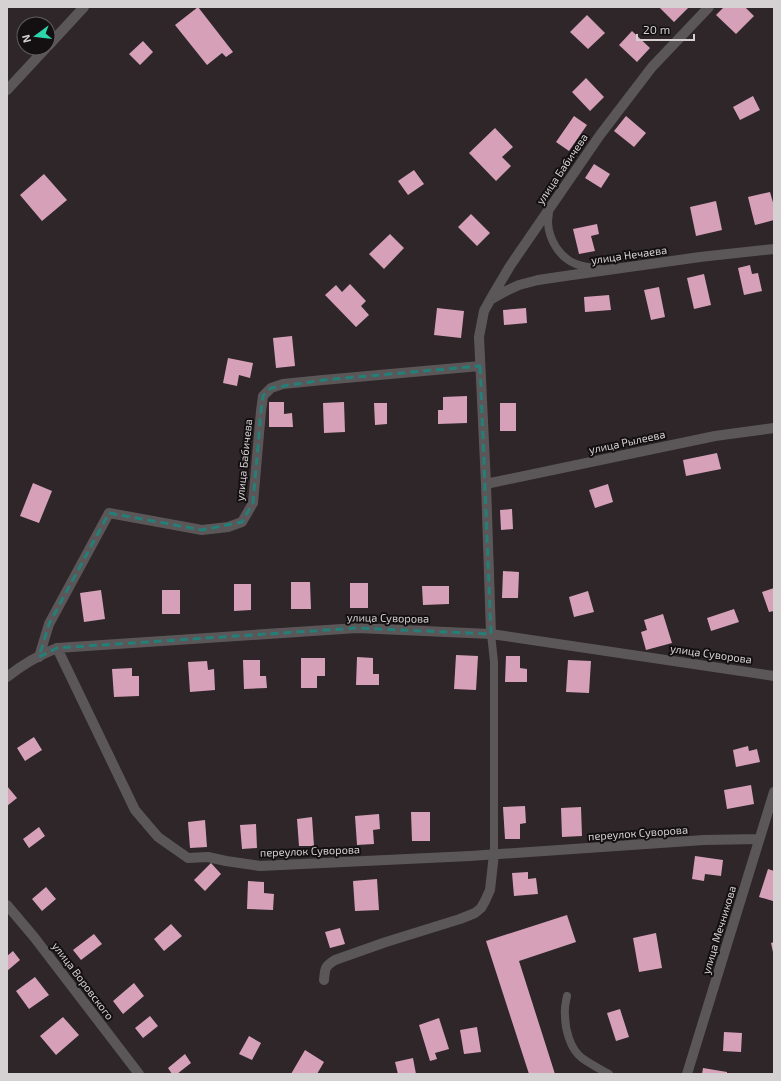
<svg xmlns="http://www.w3.org/2000/svg" width="781" height="1081" viewBox="0 0 781 1081" font-family="'Exo 2',sans-serif">
  <style>
    .building { fill: #d6a1b8 }
    .lines { fill: none; stroke-linecap: round; stroke-linejoin: round }
    .lane { stroke: #5b5759; stroke-width: 8 }
    .street { stroke: #5b5759; stroke-width: 10 }
    .marked { fill: none; stroke: #237f78; stroke-width: 3; stroke-dasharray: 8 5; stroke-linejoin: round }
    .labels { text-anchor: middle; stroke-width: 4; stroke-linejoin: round; paint-order: stroke }
    .street-label { font-size: 11px; fill: #d5d0d2; stroke: #141012 }
  </style>
  <rect width="100%" height="100%" fill="#2e2629"/>
  <path class="building" d="M198 7 233 52 226 57 222 53 207 65 175 25Z
    M659 7H689L674 22Z
    M724 7H745L754 16 736 34 716 15Z
    M587 15 605 33 588 49 570 32Z
    M632 31 650 48 637 62 619 45Z
    M143 41 153 52 140 65 129 54Z
    M586 78 604 97 590 111 572 92Z
    M753 96 760 110 740 120 733 107Z
    M574 116 587 125 569 151 556 142Z
    M626 116 646 133 634 147 614 131Z
    M495 128 513 147 502 157 511 166 496 181 469 153Z
    M594 164 610 174 601 188 585 178Z
    M414 170 424 184 408 195 398 181Z
    M44 174 67 200 42 221 20 195Z
    M770 192 774 206V220L755 225 748 197Z
    M716 201 722 230 696 236 690 207Z
    M471 214 490 233 477 246 458 227Z
    M597 224 599 234 591 236 595 251 579 254 573 229Z
    M390 234 404 248 384 269 369 254Z
    M750 265 752 274 758 273 762 291 744 295 738 268Z
    M704 274 711 305 694 309 687 278Z
    M350 284 366 301 361 306 369 315 356 327 325 295 336 285 342 292Z
    M659 287 665 317 651 320 644 290Z
    M609 295 611 310 585 312 584 297Z
    M437 308 464 311 461 338 434 335Z
    M526 308 527 323 504 325 503 310Z
    M292 336 295 366 276 368 273 338Z
    M228 358 253 363 250 378 239 375 237 386 223 383Z
    M467 396V423L438 424V410H443V397Z
    M269 402H284V414L292 413 293 427H269Z
    M344 402 345 432 324 433 323 403Z
    M374 403H387V424L375 425Z
    M500 403H516V431H500Z
    M717 453 721 469 686 476 683 460Z
    M33 483 52 491 39 523 20 516Z
    M608 484 613 502 595 508 589 490Z
    M512 509 513 529 501 530 500 510Z
    M503 571 519 572 518 598H502Z
    M291 582H310L311 609H291Z
    M350 583H368V608H350Z
    M234 584H251V610L234 611Z
    M422 586H449V604L423 605Z
    M774 588V611L769 612 762 592Z
    M101 590 105 619 84 622 80 593Z
    M162 590H180V614H162Z
    M588 591 594 612 574 617 569 597Z
    M734 609 739 622 711 631 707 618Z
    M663 614 672 643 646 650 641 632 647 630 644 620Z
    M456 655 478 656 476 690 454 689Z
    M506 656H520V668L527 669V682H505Z
    M357 657 373 658V674H379V685H356Z
    M301 658H325V676H317V688H301Z
    M243 660H260V676H266L267 688 244 689Z
    M568 660 591 661 589 693 566 692Z
    M207 661 208 670 214 669 215 690 190 692 188 662Z
    M132 668V676H139V696L114 697 112 669Z
    M34 737 42 750 25 761 17 748Z
    M748 746 749 751 757 749 760 762 736 767 733 750Z
    M751 785 754 804 727 809 724 790Z
    M7 786 17 798 7 806Z
    M525 806 526 823 520 824V839H505L503 807Z
    M581 807 582 836 562 837 561 808Z
    M411 812H430V841H412Z
    M379 814 380 829 373 830 374 844 357 845 355 816Z
    M312 817 314 846H299L297 819Z
    M205 820 207 847 190 848 188 822Z
    M256 824 257 848 242 849 240 825Z
    M39 827 45 836 29 848 23 839Z
    M695 856 723 860 721 876 705 874 704 881 692 879Z
    M211 863 221 874 205 891 194 880Z
    M768 869 774 871 773 901 759 897Z
    M528 872V879L536 878 538 894 514 896 512 873Z
    M377 879 379 910 355 911 353 881Z
    M248 881 264 882V893L274 894 273 910 247 909Z
    M46 887 56 899 42 911 32 899Z
    M567 915 576 942 519 961 555 1074H529L486 941Z
    M171 924 182 936 164 951 154 939Z
    M340 928 345 944 330 948 325 932Z
    M656 933 662 968 639 972 633 938Z
    M94 934 102 944 81 960 73 950Z
    M774 942V952H773L771 943Z
    M13 951 20 960 7 971V956Z
    M35 977 49 995 29 1009 16 991Z
    M134 983 144 996 123 1014 113 1001Z
    M620 1009 629 1037 616 1041 607 1013Z
    M150 1016 158 1026 143 1038 135 1028Z
    M63 1017 79 1035 56 1055 40 1036Z
    M439 1018 449 1049 435 1053 437 1059 430 1061 419 1025Z
    M477 1027 481 1052 464 1054 460 1030Z
    M724 1032 742 1033 741 1052 723 1051Z
    M249 1036 261 1043 252 1060 239 1054Z
    M305 1050 324 1062 317 1074H291Z
    M185 1054 191 1063 177 1074H172L168 1068Z
    M413 1058 416 1074H398L395 1062Z
    M703 1068 727 1072V1074H702Z"/>
  <g class="lines">
    <path class="lane" d="M549 211C549 215 548 219 548 223 549 240 560 258 576 264 584 267 593 268 601 269
      M491 634 494 662V854
      M567 996C566 1002 564 1008 565 1015 565 1029 570 1049 582 1058 590 1064 600 1069 609 1074"/>
    <path class="street" d="M48 46 84 7
      M7 90 46 48
      M490 300 506 291 519 285 538 280 572 275 700 257 774 249
      M486 484 715 436 774 428
      M491 634 486 484 479 337 484 311 494 293 510 266 600 135 652 67 709 7
      M57 648 135 810 158 837 188 858 208 857 226 861 260 866 470 856 704 840 759 839
      M39 657 49 624 109 513 202 530 228 527 242 522 253 503 261 411 263 396 271 388 283 384 323 380 480 366
      M7 677C22 665 39 655 57 648L357 628 491 634 774 676
      M7 905 34 937 139 1074
      M324 980C325 968 325 966 335 960L386 942 460 919 475 913 481 908 485 901 490 890 494 854
      M687 1074 774 792"/>
  </g>
  <path class="marked" d="M480 366 491 634 357 628 57 648 39 657 49 624 109 513 202 530 242 522 253 503 261 411 263 396 271 388 323 380Z"/>
  <g class="labels">
    <g class="street-label">
      <text transform="translate(562 169) rotate(-56)" y="4">улица Бабичева</text>
      <text transform="translate(629 255) rotate(-8)" y="4">улица Нечаева</text>
      <text transform="translate(627 442) rotate(-12)" y="4">улица Рылеева</text>
      <text transform="translate(244 460) rotate(-84)" y="4">улица Бабичева</text>
      <text transform="translate(388 618) rotate(1)" y="4">улица Суворова</text>
      <text transform="translate(711 654) rotate(8)" y="4">улица Суворова</text>
      <text transform="translate(638 833) rotate(-4)" y="4">переулок Суворова</text>
      <text transform="translate(310 851) rotate(-2)" y="4">переулок Суворова</text>
      <text transform="translate(719 930) rotate(-73)" y="4">улица Мечникова</text>
      <text transform="translate(83 981) rotate(53)" y="4">улица Воровского</text>
    </g>
  </g>
  <rect width="781" height="1081" fill="none" stroke="#d5d0d2" stroke-width="16"/>
  <g transform="translate(36 36) rotate(255)"><circle r="19" fill="#141012" stroke="#615d5f"/>
  <path d="M0-3L7 15L0 10L-7 15Z" fill="#2dd5ab"/>
  <text y="-6" font-size="11" font-weight="bold" text-anchor="middle" fill="#d5d0d2">N</text>
  </g>
  <path d="M637 34v6h57v-6" fill="none" stroke="#d5d0d2" stroke-width="2"/>
  <text x="643" y="34" font-size="12" fill="#d5d0d2" stroke="#141012" stroke-width="3" paint-order="stroke">20 m</text>
</svg>
